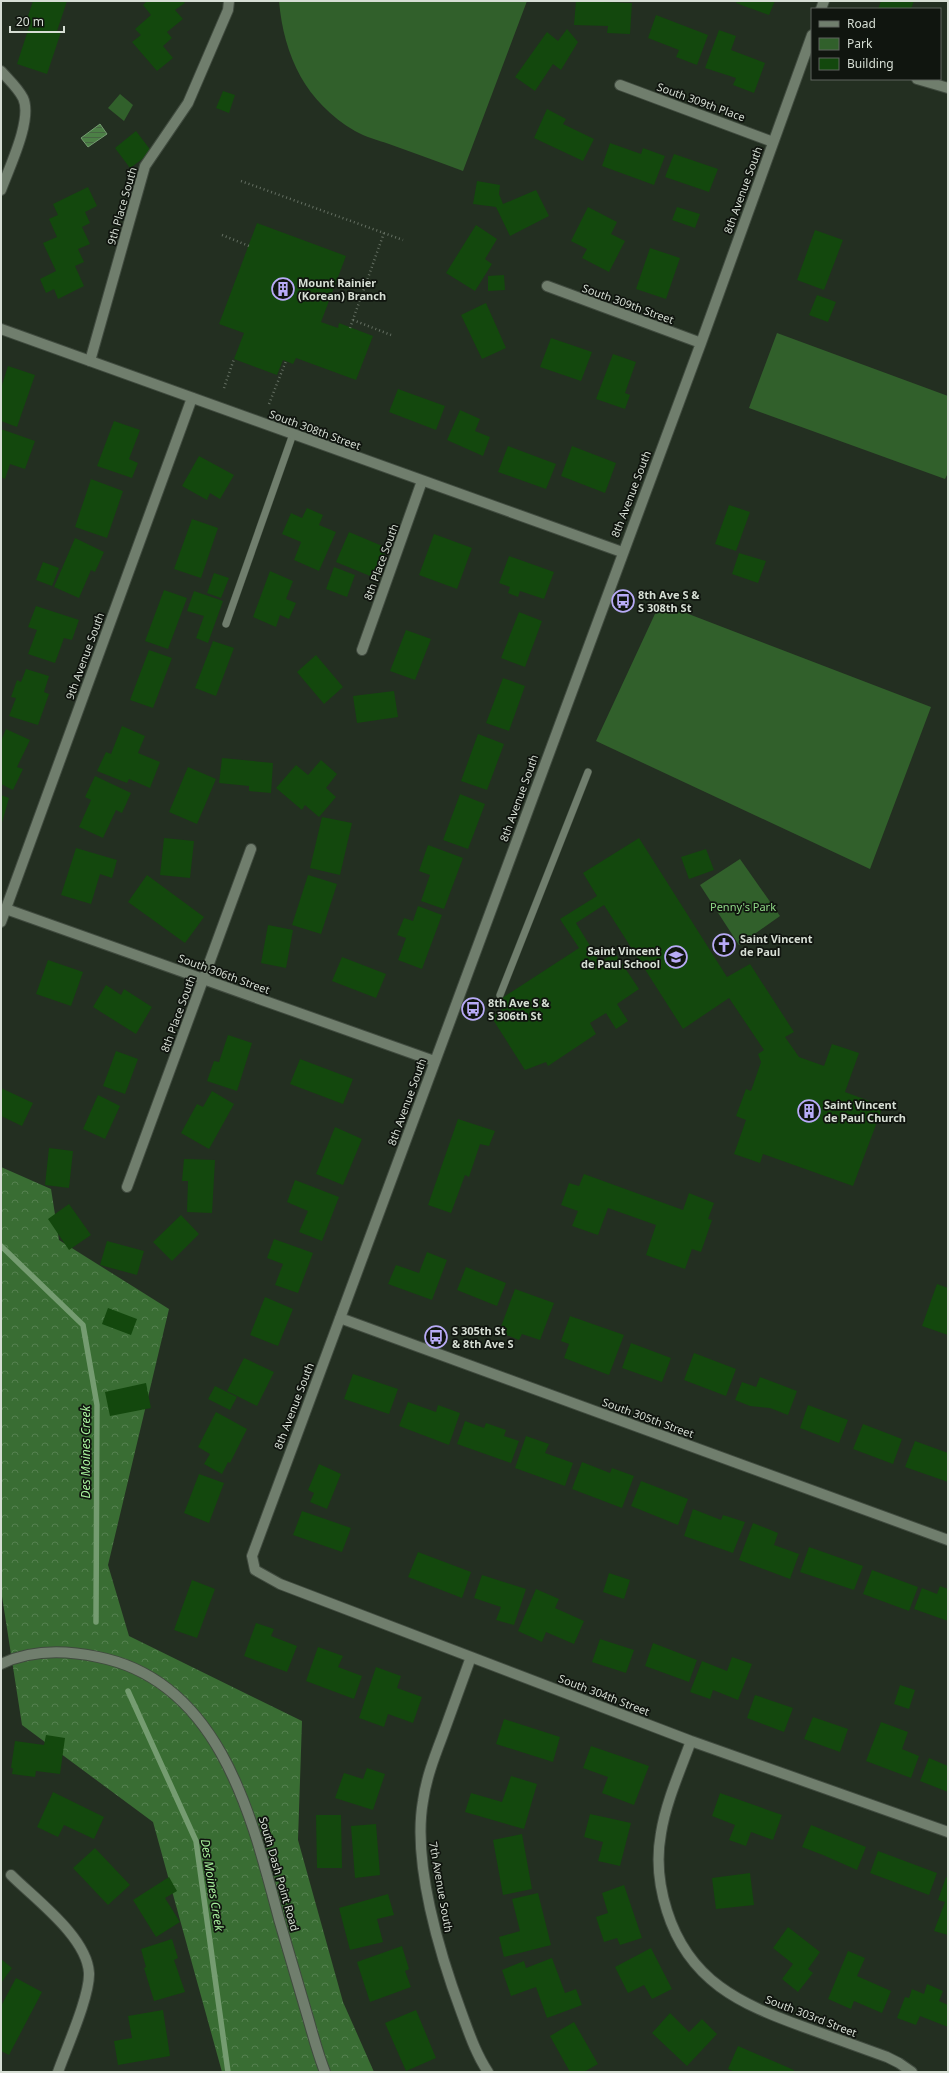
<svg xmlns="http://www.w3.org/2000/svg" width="949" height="2073" viewBox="0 0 949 2073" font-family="'Noto Sans',sans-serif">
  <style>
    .green { fill: #31602b }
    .forest { fill: url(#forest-crowns) }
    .water { fill: url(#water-rules); stroke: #759c71 }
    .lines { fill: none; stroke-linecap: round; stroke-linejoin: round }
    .stream { stroke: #759c71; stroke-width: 5.5 }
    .building { fill: #13480d }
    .lane-casing { stroke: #404b3f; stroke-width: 8 }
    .street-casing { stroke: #404b3f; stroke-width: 12 }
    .secondary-casing { stroke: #404b3f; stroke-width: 12 }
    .path { stroke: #657063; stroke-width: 2.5; stroke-dasharray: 1 3; stroke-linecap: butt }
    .lane { stroke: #707e6d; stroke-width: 7 }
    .street { stroke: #707e6d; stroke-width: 10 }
    .secondary { stroke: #707e6d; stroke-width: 10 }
    .labels { text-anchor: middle; stroke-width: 3.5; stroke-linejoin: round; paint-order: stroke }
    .street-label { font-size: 11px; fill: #d6ded4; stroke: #10150f }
    .poi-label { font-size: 11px; font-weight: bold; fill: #d6ded4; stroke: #10150f; text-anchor: start }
    .park-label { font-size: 11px; fill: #90d987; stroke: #10150f }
    .water-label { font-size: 12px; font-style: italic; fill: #a8f19d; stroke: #10150f }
  </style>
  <defs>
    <pattern id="forest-crowns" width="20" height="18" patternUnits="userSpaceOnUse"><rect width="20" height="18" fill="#396d33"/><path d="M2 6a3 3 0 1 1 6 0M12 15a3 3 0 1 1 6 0" fill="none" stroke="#558150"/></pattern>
    <pattern id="water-rules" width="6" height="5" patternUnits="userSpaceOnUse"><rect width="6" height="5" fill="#4c8046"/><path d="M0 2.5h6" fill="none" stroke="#476543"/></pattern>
  </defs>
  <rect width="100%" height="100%" fill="#232f21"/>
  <path class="green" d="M279 1H527L463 171C439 162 414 153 389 144 378 140 365 137 355 131 306 102 284 57 279 1Z
    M120 94 133 105 124 121 108 108Z
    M777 333 948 396V473L945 479 749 408Z
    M660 603 931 707 870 869 596 741Z
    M740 859 780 916 739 945 700 885Z"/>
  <path class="forest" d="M1 1167 51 1189 59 1240 169 1309 108 1565 129 1636 302 1721 298 1840 343 2002 374 2072H222L153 1822 22 1725 1 1590Z"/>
  <path class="water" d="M100 124 107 134 88 147 81 138Z"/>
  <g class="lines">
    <path class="stream" d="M1 1246 83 1325 97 1405 96 1622
      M128 1691 196 1841 228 2072"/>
  </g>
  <path class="building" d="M33 1H67L57 31 61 32 47 74 17 64 30 24 26 22Z
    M147 1H183L185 3 175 10 183 19 167 32 172 38 163 46 173 58 157 71 132 42 141 35 135 29 151 15 143 5Z
    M576 1 632 3 630 34 607 33 608 26 574 25Z
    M737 1H775L769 15 736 3Z
    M881 1H914L911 9H878Z
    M656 15 708 35 697 65 676 57 679 50 648 38Z
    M567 29 578 42 561 70 553 64 535 91 515 77 547 32 558 41Z
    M719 30 736 36 731 50 765 63 754 93 733 85 736 78 705 68Z
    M223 91 235 95 229 113 216 108Z
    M547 109 566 119 563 124 594 139 583 161 534 138Z
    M136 131 152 152 130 168 115 148Z
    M610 143 641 154 643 148 665 156 654 185 602 166Z
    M674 154 718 169 709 192 665 177Z
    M477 181 500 185 499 194 503 204 536 190 549 216 510 236 496 207 473 204Z
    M88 187 97 206 85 212 90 223 82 227 90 244 78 249 84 262 75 266 84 286 58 299 54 289 46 293 40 279 56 271 43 243 57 237 49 219 58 215 53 204Z
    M588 207 617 222 611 234 625 241 609 272 582 258 587 249 571 241Z
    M677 207 700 214 695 228 672 220Z
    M257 223 346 256 321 322 338 328 339 323 373 336 356 380 296 358 293 364 283 360 277 375 234 359 244 333 219 324Z
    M476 225 497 239 485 259 492 264 475 291 446 273Z
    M815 230 843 240 824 290 797 280Z
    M650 248 680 258 666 299 636 289Z
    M504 275 505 290 488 291V276Z
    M817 295 836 302 828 322 809 315Z
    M486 303 506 348 482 359 461 315Z
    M551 338 592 352 581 381 540 367Z
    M613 354 636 362 625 393 630 395 625 409 596 399Z
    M8 366 35 375 17 427 1 421V388Z
    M398 389 445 406 436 430 389 412Z
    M460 410 480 419 475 431 490 437 483 456 447 440Z
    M114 421 140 430 129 459 138 463 132 478 97 466Z
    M1 429 35 441 25 469 10 464 5 479 1 477Z
    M508 446 556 464 546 489 498 472Z
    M572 446 616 463 605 493 561 476Z
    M199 456 234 475 220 499 210 493 207 500 182 486Z
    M91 479 123 491 107 538 75 527Z
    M729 505 750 512 736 551 715 544Z
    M307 508 323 515 319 525 336 532 319 571 294 560 301 542 282 534 291 513 302 518Z
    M192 519 218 528 201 578 174 569Z
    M349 532 387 548 375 578 336 562Z
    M434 534 472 548 457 589 419 575Z
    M75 538 104 552 95 572 91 570 79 598 54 587Z
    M739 553 766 561 758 583 732 574Z
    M509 556 554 572 544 599 520 591 518 597 508 593 510 587 499 583Z
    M43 562 59 568 52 586 36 580Z
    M334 567 355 575 347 597 326 589Z
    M270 571 293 581 286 599 296 603 289 619 280 615 276 627 253 617Z
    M214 573 229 578 221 598 207 593Z
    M164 590 187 598 168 649 145 641Z
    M194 591 223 601 208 643 196 638 204 616 187 611Z
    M36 606 79 620 72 640 64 638 55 663 28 654 37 630 28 627Z
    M519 612 542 621 525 667 501 658Z
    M406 630 431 639 415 680 390 671Z
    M213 641 234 648 216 696 195 688Z
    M149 650 172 658 153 708 130 700Z
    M316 655 343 687 324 704 297 672Z
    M26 669 49 676 44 692 49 694 38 725 9 716 16 698 11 697 17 680 21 682Z
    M503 678 525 686 509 731 486 723Z
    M394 691 398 717 357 723 353 696Z
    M122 726 145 736 138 753 160 762 150 788 129 779 127 783 97 771 106 752 111 754Z
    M6 729 30 740 17 767 23 769 13 790 1 784V741Z
    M478 734 504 744 487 790 461 781Z
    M222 758 273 763 271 793 249 791V786L219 783Z
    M321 760 337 774 326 788 336 797 319 817 305 805 302 810 276 788 296 765 308 775Z
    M188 767 216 779 197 824 169 812Z
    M95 776 131 793 122 813 116 810 103 838 79 827 91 800 85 797Z
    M460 794 485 804 468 849 443 840Z
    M1 795 9 798 1 826Z
    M322 817 352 823 340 875 310 868Z
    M164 838 194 841 190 878 160 875Z
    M639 838 727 977 750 964 794 1032 785 1037 799 1057 824 1066 832 1044 859 1053 845 1092 883 1106 853 1186 763 1154 760 1163 734 1154 746 1120 736 1116 746 1089 751 1091 761 1062 758 1054 764 1050 729 998 683 1029 604 905 576 923 600 962 615 953 639 989 617 1004 628 1021 616 1029 606 1013 590 1023 596 1034 548 1066 546 1062 525 1070 492 1018 503 1008 499 1000 579 948 560 919 597 896 583 873Z
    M428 845 463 858 444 909 421 901 430 875 419 871Z
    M76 848 117 860 112 878 100 874 91 904 61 895Z
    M706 849 714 870 689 879 681 857Z
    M147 875 204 917 185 943 128 902Z
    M308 875 337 884 321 934 292 925Z
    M418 906 442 915 422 969 398 960 406 938 397 935 404 918 413 921Z
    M268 925 293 930 286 968 261 963Z
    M342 957 386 974 376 998 332 981Z
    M48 960 83 972 71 1006 36 994Z
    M106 985 121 995 124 989 152 1007 136 1034 93 1007Z
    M228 1035 252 1043 237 1091 207 1081 214 1061 219 1062Z
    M116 1051 138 1059 125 1094 103 1086Z
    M300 1059 353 1079 343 1104 290 1084Z
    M1 1088 33 1103 22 1126 1 1116Z
    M212 1091 234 1104 209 1149 181 1133 197 1104 203 1107Z
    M98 1095 120 1106 105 1139 83 1129Z
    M458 1119 495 1131 489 1146 480 1144 469 1177 465 1175 451 1213 428 1205Z
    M335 1127 362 1139 343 1185 316 1174Z
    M49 1148 73 1151 69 1188 45 1185Z
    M184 1159 215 1160 212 1213 187 1212 188 1181H182Z
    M584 1174 683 1210 689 1193 714 1203 708 1219 712 1220 701 1252 692 1249 685 1269 646 1255 656 1225 608 1208 598 1235 572 1226 578 1211 561 1205 569 1183 579 1186Z
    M295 1180 339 1197 322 1241 299 1232 308 1211 287 1202Z
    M69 1204 91 1235 69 1250 48 1219Z
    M181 1215 199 1234 172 1261 153 1242Z
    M274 1239 313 1253 298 1293 275 1285 283 1264 267 1258Z
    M107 1241 144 1251 137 1275 100 1265Z
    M427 1252 447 1260 432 1300 388 1284 396 1265 419 1273Z
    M466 1267 506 1283 497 1306 457 1290Z
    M937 1284 948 1288V1335L922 1326Z
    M515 1289 554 1303 540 1340 522 1334 519 1340 499 1332Z
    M265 1297 293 1309 278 1346 250 1335Z
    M108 1308 137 1319 131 1335 102 1324Z
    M570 1316 624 1335 609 1375 564 1358 569 1344 561 1341Z
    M631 1343 671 1358 662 1382 622 1368Z
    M694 1353 736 1369 726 1396 684 1380Z
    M244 1358 274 1372 257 1406 227 1391Z
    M353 1374 398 1389 389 1414 344 1399Z
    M760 1377 797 1391 788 1415 770 1408 750 1406 735 1400 742 1382 756 1387Z
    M146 1383 151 1408 110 1416 105 1392Z
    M215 1386 237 1397 230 1410 208 1399Z
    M408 1402 436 1412 438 1405 460 1413 449 1445 399 1426Z
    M808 1405 848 1420 839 1443 800 1428Z
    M216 1412 247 1429 230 1463 228 1462 222 1474 204 1464 210 1454 198 1447Z
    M465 1421 484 1428 486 1423 506 1430 504 1436 519 1441 511 1463 457 1444Z
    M863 1424 902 1439 893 1464 853 1449Z
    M526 1436 549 1444 545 1453 573 1463 565 1486 515 1468Z
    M915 1441 948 1453V1482L905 1467Z
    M582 1462 610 1473 612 1468 634 1476 622 1508 572 1489Z
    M319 1464 341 1474 327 1509 310 1502 314 1493 308 1490Z
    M199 1474 224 1483 209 1523 184 1513Z
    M641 1481 688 1499 678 1525 631 1506Z
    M693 1509 721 1520 723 1515 745 1522 733 1553 684 1536Z
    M302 1511 351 1528 342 1552 293 1535Z
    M753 1523 778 1533 774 1545 799 1554 790 1579 739 1560Z
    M809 1547 863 1566 854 1590 800 1572Z
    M418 1552 471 1572 462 1598 408 1577Z
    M872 1570 918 1587 909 1611 863 1594Z
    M609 1573 630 1580 624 1599 603 1592Z
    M482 1575 526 1589 514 1625 496 1620 501 1607 474 1598Z
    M192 1580 215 1589 197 1638 174 1630Z
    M940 1586 948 1589V1621L914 1609 922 1588 937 1594Z
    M536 1589 559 1599 555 1608 584 1621 574 1644 546 1632 542 1642 518 1631Z
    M256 1623 274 1629 271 1636 297 1646 287 1672 244 1656Z
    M600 1639 634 1650 626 1673 592 1662Z
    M653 1643 697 1660 689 1682 645 1666Z
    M318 1647 343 1656 338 1667 362 1676 354 1699 306 1681Z
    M732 1657 752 1664 738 1700 713 1690 710 1699 690 1692 702 1661 727 1671Z
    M376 1667 401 1676 397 1688 422 1697 413 1723 388 1714 384 1727 359 1718Z
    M900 1685 915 1690 909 1709 894 1704Z
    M755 1695 793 1708 784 1732 747 1718Z
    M813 1717 848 1729 840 1752 804 1739Z
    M504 1719 560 1737 553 1762 496 1744Z
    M881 1722 908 1732 902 1749 919 1756 911 1778 866 1761Z
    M46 1735 65 1738 60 1774 36 1771 35 1777 12 1774 13 1768H11L15 1741 44 1745Z
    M591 1746 649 1766 634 1805 602 1793 608 1777 583 1768Z
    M929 1758 948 1766V1792L920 1781Z
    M367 1768 385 1774 373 1810 335 1798 344 1773 363 1779Z
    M511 1776 537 1784 524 1829 465 1812 471 1793 502 1802Z
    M53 1792 104 1817 94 1839 64 1825 58 1837 37 1827Z
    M720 1793 782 1815 773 1840 751 1832 746 1846 729 1840 735 1825 712 1816Z
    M590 1814 631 1823 620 1866 598 1861 603 1842 584 1837Z
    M316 1815H341L342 1868H317Z
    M376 1824 380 1875 355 1878 351 1826Z
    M811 1825 866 1847 857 1870 823 1855 802 1847Z
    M522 1834 532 1889 503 1895 493 1840Z
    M95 1848 130 1885 108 1905 73 1868Z
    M878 1851 937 1873 929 1895 870 1873Z
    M750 1873 754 1905 716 1909 712 1878Z
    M169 1877 177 1891 165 1898 180 1922 156 1937 133 1900Z
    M946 1877 948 1878V1935L934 1931 945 1902 938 1900Z
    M624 1885 642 1938 620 1945 617 1938 604 1942 596 1917 608 1913 602 1893Z
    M538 1893 551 1945 504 1957 499 1937 520 1931 512 1899Z
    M388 1894 394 1915 377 1919 383 1942 350 1950 339 1908Z
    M788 1927 820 1952 808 1969 813 1973 798 1992 782 1979 793 1964 773 1948Z
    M172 1939 178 1958 174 1960 185 1992 154 2001 144 1968 146 1967 141 1949Z
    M402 1946 409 1969 405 1971 411 1987 370 2002 357 1962Z
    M651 1948 672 1989 652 1999 644 1985 628 1993 615 1967Z
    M848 1951 865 1958 857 1976 891 1991 882 2013 854 2001 851 2009 828 1999Z
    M552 1958 565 1993 576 1989 582 2005 547 2018 536 1987 511 1996 502 1970 524 1961 526 1968Z
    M1 1959 12 1968 1 1983Z
    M16 1978 42 1992 9 2055 1 2051V2006Z
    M927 1984 943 1991 939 2001 948 2005V2027L920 2016 916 2025 897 2018 905 1997 909 1998 912 1989 924 1994Z
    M163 2010 170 2056 118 2065 114 2041 132 2038 128 2016Z
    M416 2010 436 2058 406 2071 385 2023Z
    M670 2013 689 2032 702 2019 717 2034 687 2066 652 2033Z
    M574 2022 598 2064 584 2072H570L550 2036Z
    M738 2046 794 2070 793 2072H735L728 2069Z"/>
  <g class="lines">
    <g class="lane-casing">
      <path id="lane" d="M226 624 293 434
        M500 995 588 772"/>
    </g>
    <g class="street-casing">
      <path id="street" d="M821 9 824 1
        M812 35 701 343 252 1556 255 1570 280 1584 691 1741 948 1832
        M1 71C8 79 18 88 23 98 33 119 9 168 1 190
        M917 79 948 88
        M620 85 773 142
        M547 286 701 343
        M90 361 145 166 188 103 228 10 229 1
        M362 650 422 481
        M6 909 434 1061
        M1 922 192 398
        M127 1187 251 849
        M340 1318 948 1540
        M471 1657C461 1684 452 1710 442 1737 434 1758 426 1779 423 1801 412 1863 440 1955 462 2014 469 2033 476 2054 488 2072
        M691 1741C680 1771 666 1802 661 1833 656 1860 659 1886 667 1911 689 1981 740 2004 804 2027 832 2037 859 2047 887 2057L899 2063 912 2072
        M11 1875C35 1899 87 1937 89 1973 90 1996 66 2049 58 2072"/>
    </g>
    <g class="secondary-casing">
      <path id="secondary" d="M1 329 622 552
        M1 1664C32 1649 65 1650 98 1657 220 1681 252 1817 279 1919 288 1950 297 1980 306 2011 312 2031 317 2052 325 2072"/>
    </g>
    <path class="path" d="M241 181 403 240
      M222 235 249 246
      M353 320 391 335
      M350 328 384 233
      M224 388 234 359
      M269 404 286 361"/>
    <use href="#lane" class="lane"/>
    <use href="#street" class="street"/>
    <use href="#secondary" class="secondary"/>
  </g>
  <defs>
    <g id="building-ring" transform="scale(1.15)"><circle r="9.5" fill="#10150f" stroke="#b8abf7" stroke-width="1.5"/><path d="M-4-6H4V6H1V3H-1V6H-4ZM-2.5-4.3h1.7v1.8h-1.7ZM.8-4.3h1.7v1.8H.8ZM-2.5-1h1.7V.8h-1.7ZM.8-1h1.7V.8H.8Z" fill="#b8abf7"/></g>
    <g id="bus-ring" transform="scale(1.15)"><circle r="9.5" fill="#10150f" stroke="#b8abf7" stroke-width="1.5"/><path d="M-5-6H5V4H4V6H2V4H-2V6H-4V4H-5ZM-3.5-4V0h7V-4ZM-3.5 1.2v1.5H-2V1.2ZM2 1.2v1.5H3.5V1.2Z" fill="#b8abf7"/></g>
    <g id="church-ring" transform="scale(1.15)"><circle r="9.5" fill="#10150f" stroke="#b8abf7" stroke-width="1.5"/><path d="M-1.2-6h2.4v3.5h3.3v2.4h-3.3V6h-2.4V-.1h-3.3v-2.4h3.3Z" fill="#b8abf7"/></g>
    <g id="school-ring" transform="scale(1.15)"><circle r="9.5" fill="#10150f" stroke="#b8abf7" stroke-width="1.5"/><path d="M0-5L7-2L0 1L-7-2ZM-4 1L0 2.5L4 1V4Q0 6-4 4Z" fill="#b8abf7"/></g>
  </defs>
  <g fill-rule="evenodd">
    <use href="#building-ring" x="283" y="289"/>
    <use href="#bus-ring" x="623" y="601"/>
    <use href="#church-ring" x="724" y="945"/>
    <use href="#school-ring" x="676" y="957"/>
    <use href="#bus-ring" x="473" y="1009"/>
    <use href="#building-ring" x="809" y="1111"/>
    <use href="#bus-ring" x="436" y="1337"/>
  </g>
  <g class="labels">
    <g class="street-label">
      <text transform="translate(701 102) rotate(20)" y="4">South 309th Place</text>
      <text transform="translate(743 190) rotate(-70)" y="4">8th Avenue South</text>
      <text transform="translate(122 206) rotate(-74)" y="4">9th Place South</text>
      <text transform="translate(628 304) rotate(20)" y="4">South 309th Street</text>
      <text transform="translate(315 430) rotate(20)" y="4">South 308th Street</text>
      <text transform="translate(631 494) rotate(-69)" y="4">8th Avenue South</text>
      <text transform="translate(381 562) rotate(-70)" y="4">8th Place South</text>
      <text transform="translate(85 656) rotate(-70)" y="4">9th Avenue South</text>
      <text transform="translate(519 798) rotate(-70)" y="4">8th Avenue South</text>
      <text transform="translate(224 974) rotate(20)" y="4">South 306th Street</text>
      <text transform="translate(178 1014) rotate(-70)" y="4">8th Place South</text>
      <text transform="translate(407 1102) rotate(-70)" y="4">8th Avenue South</text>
      <text transform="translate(294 1406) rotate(-69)" y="4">8th Avenue South</text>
      <text transform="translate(648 1418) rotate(20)" y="4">South 305th Street</text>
      <text transform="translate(604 1695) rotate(21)" y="4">South 304th Street</text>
      <text transform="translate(279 1874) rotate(74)" y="4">South Dash Point Road</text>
      <text transform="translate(441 1887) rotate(80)" y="4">7th Avenue South</text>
      <text transform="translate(811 2016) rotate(21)" y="4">South 303rd Street</text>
    </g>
    <g class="poi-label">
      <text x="298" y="287">Mount Rainier<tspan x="298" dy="13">(Korean) Branch</tspan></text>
      <text x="638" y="599">8th Ave S &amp;<tspan x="638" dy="13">S 308th St</tspan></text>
      <text x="740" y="943">Saint Vincent<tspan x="740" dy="13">de Paul</tspan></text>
      <text x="660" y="955" text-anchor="end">Saint Vincent<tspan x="660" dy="13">de Paul School</tspan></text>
      <text x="488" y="1007">8th Ave S &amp;<tspan x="488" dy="13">S 306th St</tspan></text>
      <text x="824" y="1109">Saint Vincent<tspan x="824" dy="13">de Paul Church</tspan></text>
      <text x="452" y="1335">S 305th St<tspan x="452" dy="13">&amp; 8th Ave S</tspan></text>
    </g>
    <g class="park-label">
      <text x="743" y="911">Penny's Park</text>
    </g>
    <g class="water-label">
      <text transform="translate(86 1452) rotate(-90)" y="4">Des Moines Creek</text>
      <text transform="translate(212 1885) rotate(81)" y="4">Des Moines Creek</text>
    </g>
  </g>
  <rect width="949" height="2073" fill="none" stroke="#d6ded4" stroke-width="4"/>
  <rect x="811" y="8" width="130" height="72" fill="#10150f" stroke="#5f655e"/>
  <rect x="819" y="21" width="20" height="6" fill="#707e6d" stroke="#5f655e"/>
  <text x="847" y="28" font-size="12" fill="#d6ded4">Road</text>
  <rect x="819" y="38" width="20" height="12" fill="#31602b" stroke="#5f655e"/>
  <text x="847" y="48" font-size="12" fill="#d6ded4">Park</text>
  <rect x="819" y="58" width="20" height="12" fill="#13480d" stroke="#5f655e"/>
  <text x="847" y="68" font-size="12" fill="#d6ded4">Building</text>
  <path d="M10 26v6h54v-6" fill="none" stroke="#d6ded4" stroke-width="2"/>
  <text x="16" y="26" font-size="12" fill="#d6ded4" stroke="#10150f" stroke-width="3" paint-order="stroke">20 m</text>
</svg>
